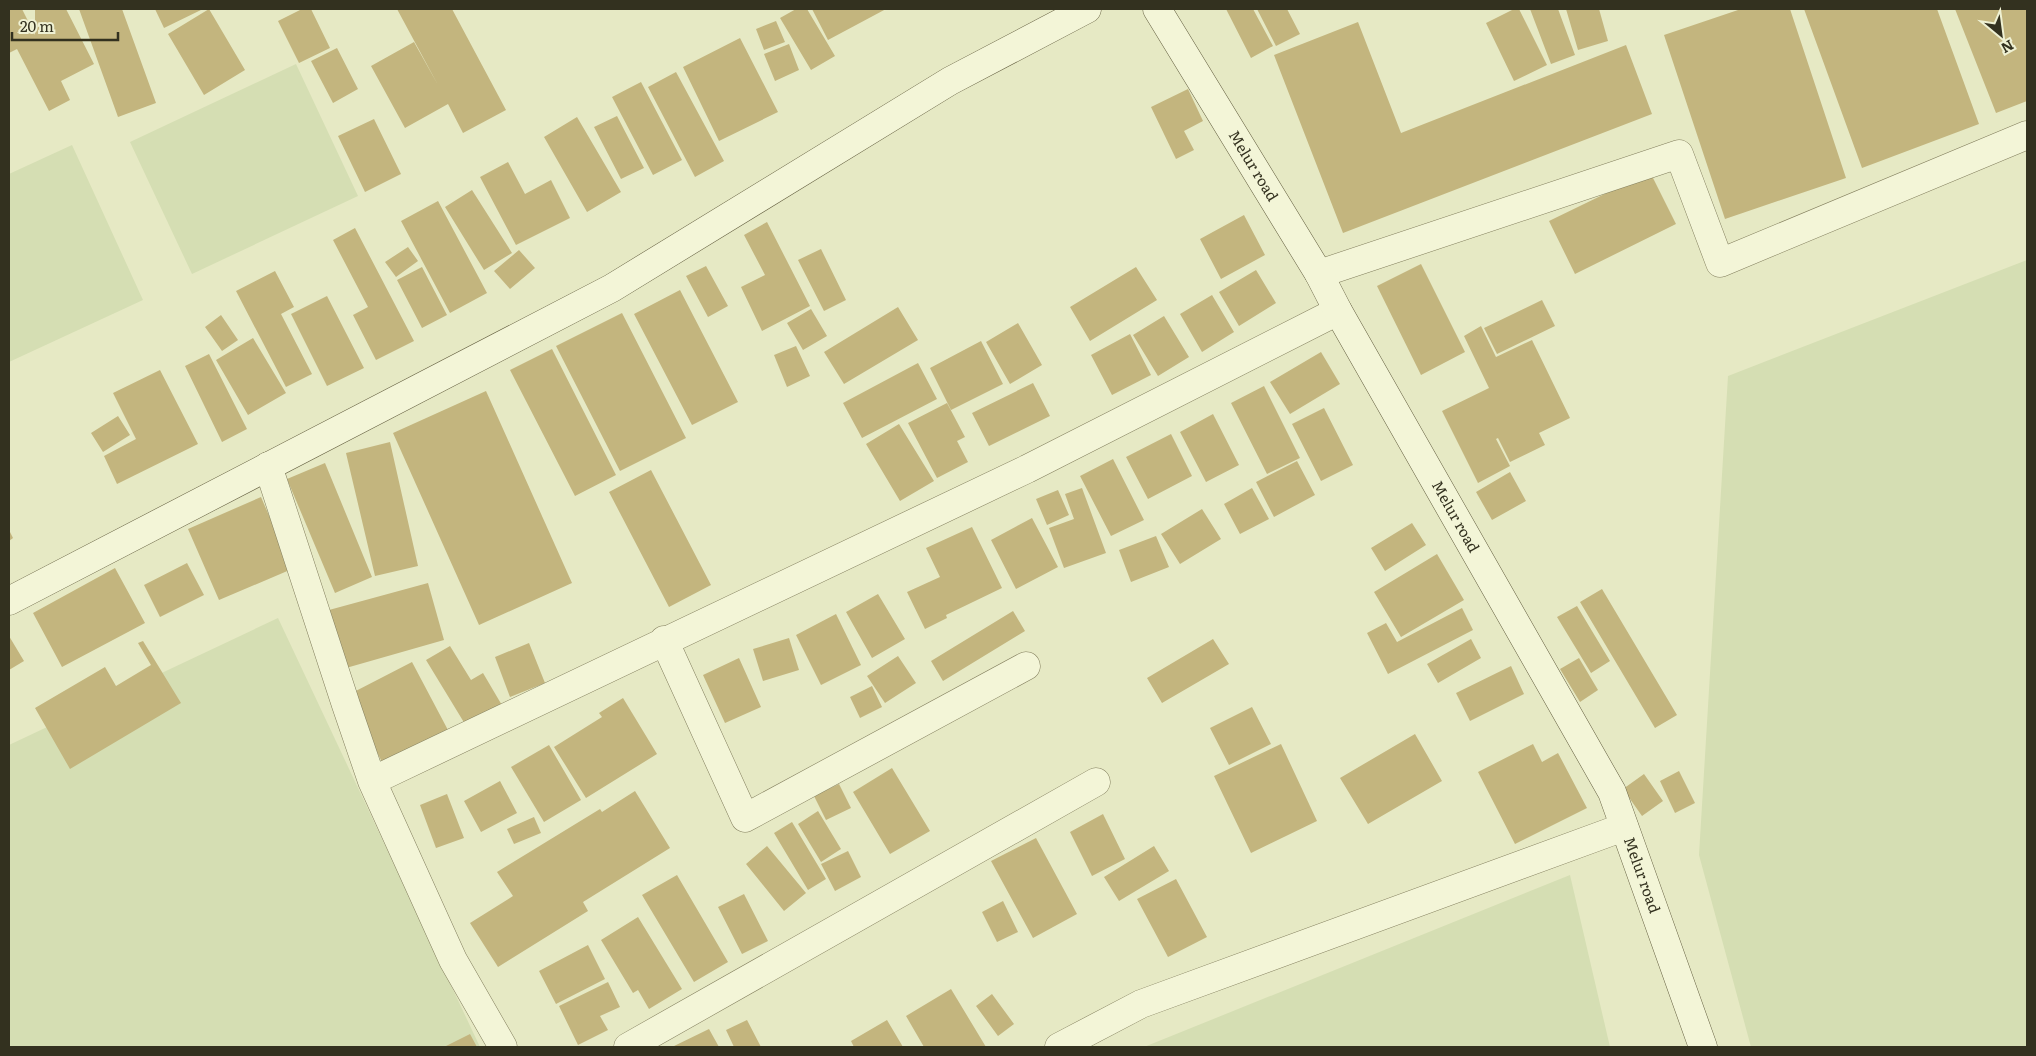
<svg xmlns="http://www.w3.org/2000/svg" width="2036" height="1056" viewBox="0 0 2036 1056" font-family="Literata,serif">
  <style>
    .farmland { fill: #d5deb3 }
    .building { fill: #c3b57e }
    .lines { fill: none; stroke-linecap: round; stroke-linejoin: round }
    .street-casing { stroke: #827e5d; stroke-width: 29 }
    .secondary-casing { stroke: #645f40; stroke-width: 29 }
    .street { stroke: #f3f5d7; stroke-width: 28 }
    .secondary { stroke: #f3f5d7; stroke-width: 28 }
    .labels { text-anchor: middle; stroke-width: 4; stroke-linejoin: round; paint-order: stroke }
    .street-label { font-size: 15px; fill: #33311f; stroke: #eff1d3 }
  </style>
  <rect width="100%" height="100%" fill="#e6e9c4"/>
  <path class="farmland" d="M296 64 358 196 192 274 130 142Z
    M72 145 143 300 9 362V174Z
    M2027 260V1047H1751L1699 855 1728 376Z
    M278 618 480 1047H9V745Z
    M1570 875 1610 1047H1144Z"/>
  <path class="building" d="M9 9H22L35 35V9H66L94 64 61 81 70 100 49 111 17 49 9 53Z
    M79 9H122L156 103 118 117Z
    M155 9H203L164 28Z
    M209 9 245 70 204 95 168 34Z
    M302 9H311L330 48 299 63 278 21Z
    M397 9H452L506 110 463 133 448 104 405 128 371 66 414 42 438 85Z
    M796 9H807L835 56 811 70 780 18Z
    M812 9H886L828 40Z
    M1226 9H1253L1273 46 1251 58Z
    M1257 9H1287L1300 34 1276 46Z
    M1514 9H1519L1547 65 1514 81 1486 23Z
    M1530 9H1558L1575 55 1551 64Z
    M1566 9H1599L1608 41 1578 50Z
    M1741 9H1790L1846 178 1725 219 1664 35Z
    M1804 9H1937L1979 124 1862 168Z
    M1955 9H2027V101L1996 113Z
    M776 21 785 42 764 50 756 29Z
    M1358 22 1401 133 1626 45 1652 114 1343 233 1274 55Z
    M740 38 778 112 719 141 683 67Z
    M789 44 799 70 775 81 764 54Z
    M337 48 358 89 333 103 311 61Z
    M676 72 724 161 695 177 648 87Z
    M641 82 682 160 653 175 612 97Z
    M1188 89 1203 121 1184 131 1194 150 1176 159 1151 107Z
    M617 116 644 168 621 179 594 127Z
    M577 117 621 192 587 212 544 137Z
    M374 119 401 174 365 192 338 136Z
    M508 162 525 194 551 180 570 218 516 245 480 177Z
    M1650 172 1676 224 1575 274 1549 221Z
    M472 190 512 253 484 270 445 207Z
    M438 201 487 293 450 313 401 221Z
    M1244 215 1265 255 1221 279 1200 239Z
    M767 222 810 306 762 331 741 287 765 275 744 235Z
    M355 228 414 341 376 360 353 315 368 307 333 240Z
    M408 247 418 261 396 277 385 262Z
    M821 249 846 300 824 311 798 260Z
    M519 250 535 268 510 289 494 271Z
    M1421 264 1465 352 1421 375 1377 286Z
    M706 266 728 306 708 317 686 276Z
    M422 267 447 315 422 328 397 280Z
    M1136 267 1157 300 1090 341 1070 307Z
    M1256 270 1276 303 1239 326 1219 292Z
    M275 271 294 307 281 314 312 374 286 387 236 291Z
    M680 290 738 402 692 425 634 314Z
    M1212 295 1234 332 1202 352 1180 314Z
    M327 296 364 368 327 386 291 314Z
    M1542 300 1555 326 1497 354 1484 328Z
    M898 307 918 340 844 384 824 352Z
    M811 309 827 336 803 350 787 323Z
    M622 313 686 438 620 471 556 346Z
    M221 315 238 340 222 351 205 327Z
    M1164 316 1189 357 1158 376 1133 335Z
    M1018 323 1042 365 1010 384 986 342Z
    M1481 326 1496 357 1532 340 1570 418 1539 433 1545 445 1510 462 1498 438 1496 439 1510 466 1478 483 1442 411 1489 388 1464 336Z
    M1130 334 1151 375 1112 395 1091 355Z
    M253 338 286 393 248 415 216 360Z
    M981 341 1003 384 951 410 930 368Z
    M796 346 810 376 787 387 774 355Z
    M552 349 616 475 575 496 510 370Z
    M1321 352 1340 384 1290 414 1270 382Z
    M209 354 247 429 222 442 185 366Z
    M918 363 937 399 862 438 843 403Z
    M160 370 198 444 117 484 104 456 136 439 113 393Z
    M1033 383 1050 416 989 446 972 413Z
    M1264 386 1300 458 1267 474 1231 403Z
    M486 391 572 583 479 625 393 433Z
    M947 403 965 437 957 441 968 462 937 478 908 423Z
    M1324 408 1353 465 1321 481 1292 424Z
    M1213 414 1239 465 1206 482 1180 432Z
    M118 416 130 435 103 452 91 433Z
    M899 424 934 481 900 501 866 444Z
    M1171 434 1192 476 1148 499 1126 457Z
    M390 442 418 566 375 576 346 453Z
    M1113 459 1144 520 1111 536 1080 476Z
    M1297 461 1315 495 1274 517 1256 482Z
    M325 463 372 577 335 593 287 479Z
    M651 470 711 585 669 607 609 492Z
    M1510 472 1526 501 1492 520 1476 492Z
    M1082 488 1106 553 1064 568 1049 528 1074 519 1065 494Z
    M1252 488 1269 519 1240 534 1224 504Z
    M1058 490 1069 515 1047 525 1036 499Z
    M261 497 292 569 219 600 188 529Z
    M1202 509 1221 539 1180 564 1161 534Z
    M1032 518 1058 567 1016 589 991 540Z
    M1412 523 1426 545 1385 571 1371 548Z
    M972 527 1002 588 946 615 947 618 925 629 907 592 940 577 926 548Z
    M9 530 13 538 9 541Z
    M1156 536 1169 567 1131 582 1119 550Z
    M1437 554 1464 600 1401 637 1374 592Z
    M187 563 204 595 160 617 144 585Z
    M115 568 145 623 62 667 33 613Z
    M428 583 444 640 346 668 329 610Z
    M1602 589 1677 715 1655 728 1580 602Z
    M878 594 905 639 872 658 846 612Z
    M1577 606 1610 661 1591 673 1557 617Z
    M1462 608 1473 630 1388 674 1367 633 1386 623 1397 642Z
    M1013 611 1025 631 943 681 931 661Z
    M836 614 861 665 821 685 796 635Z
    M9 636 24 661 9 670Z
    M789 638 799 670 763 681 753 649Z
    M1213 639 1229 664 1162 703 1147 678Z
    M1471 639 1481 658 1438 683 1427 664Z
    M143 641 181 703 70 769 35 708 105 667 116 686 151 665 138 643Z
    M529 643 545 683 510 697 495 657Z
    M450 646 471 680 483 673 503 707 468 729 426 660Z
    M898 656 916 683 885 703 867 676Z
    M739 658 761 707 725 723 703 675Z
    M1579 658 1598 690 1580 702 1560 669Z
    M412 662 449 732 384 766 348 695Z
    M1511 666 1524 694 1470 721 1456 693Z
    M872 686 882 707 860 718 850 697Z
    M623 698 657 754 586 798 554 747 602 717 599 713Z
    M1252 707 1271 744 1229 765 1210 728Z
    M1415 734 1442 781 1368 824 1340 778Z
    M1281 744 1317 821 1251 853 1214 776Z
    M1533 744 1542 762 1558 753 1587 808 1515 844 1478 772Z
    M549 745 581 800 544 822 511 767Z
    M892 768 930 831 890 854 853 792Z
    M1679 771 1695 803 1675 813 1660 781Z
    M1644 774 1663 801 1642 816 1623 789Z
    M500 781 517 813 481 832 464 801Z
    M839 784 851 808 826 820 814 796Z
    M635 791 670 848 583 902 588 911 498 967 470 923 513 896 497 872 600 809 602 812Z
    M447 794 464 838 436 848 420 805Z
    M818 811 841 849 821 862 798 824Z
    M1103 814 1125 859 1092 876 1070 832Z
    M534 817 541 833 514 844 507 829Z
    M792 822 826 879 808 890 774 833Z
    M1036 838 1077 914 1033 938 991 861Z
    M767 846 806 893 784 911 746 864Z
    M1154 846 1169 871 1119 901 1104 877Z
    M848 851 861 877 835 891 821 864Z
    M677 875 728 962 694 982 642 895Z
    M1176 879 1207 937 1168 957 1137 899Z
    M744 894 768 941 742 954 718 907Z
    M1003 901 1018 932 997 942 982 912Z
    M638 917 682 989 649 1009 638 990 633 993 601 940Z
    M588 945 605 979 556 1004 539 971Z
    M608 982 620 1007 600 1016 608 1030 578 1045 559 1006Z
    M951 989 986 1047H924L906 1016Z
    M992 994 1014 1024 998 1036 976 1006Z
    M747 1020 761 1047H734L726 1030Z
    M887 1020 903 1047H854L851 1041Z
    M709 1029 719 1047H672Z
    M470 1034 477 1047H444Z"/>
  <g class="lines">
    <g class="street-casing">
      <path id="street" d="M1319 274 1679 154 1720 263 2027 135
        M268 466 346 705 372 781 453 960 503 1047
        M664 640 745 818 1026 666
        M372 781 1027 469 1338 311
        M628 1047 1096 782
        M1059 1047 1141 1004 1624 827"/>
    </g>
    <g class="secondary-casing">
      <g id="secondary">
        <path id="s1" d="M1157 9 1319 274 1338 311 1612 792 1703 1047"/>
        <path d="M9 601 612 288 950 81 1087 9"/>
      </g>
    </g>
    <use href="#street" class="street"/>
    <use href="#secondary" class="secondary"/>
  </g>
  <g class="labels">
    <g class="street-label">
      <text dy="5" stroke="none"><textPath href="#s1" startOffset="184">Melur road</textPath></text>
      <text dy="5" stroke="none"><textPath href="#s1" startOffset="589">Melur road</textPath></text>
      <text dy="5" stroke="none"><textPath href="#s1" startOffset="994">Melur road</textPath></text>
    </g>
  </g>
  <rect width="2036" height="1056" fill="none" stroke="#33311f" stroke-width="20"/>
  <g transform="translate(2001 35) rotate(151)" stroke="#eff1d3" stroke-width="4" paint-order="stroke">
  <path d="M0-4L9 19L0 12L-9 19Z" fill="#33311f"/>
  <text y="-8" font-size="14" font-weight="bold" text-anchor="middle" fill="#33311f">N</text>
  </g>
  <path d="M12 32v8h106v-8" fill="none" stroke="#33311f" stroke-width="2.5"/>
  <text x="20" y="32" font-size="15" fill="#33311f" stroke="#eff1d3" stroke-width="4" paint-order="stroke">20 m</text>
</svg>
